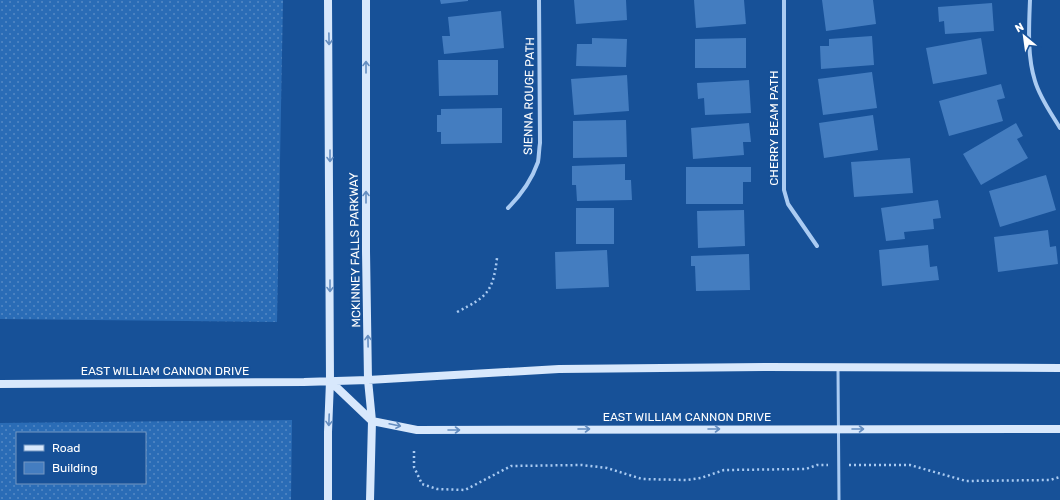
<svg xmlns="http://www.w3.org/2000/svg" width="1060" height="500" viewBox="0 0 1060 500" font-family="Rubik,sans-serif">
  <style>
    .grass { fill: url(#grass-dots); fill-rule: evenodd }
    .building { fill: #447dc0 }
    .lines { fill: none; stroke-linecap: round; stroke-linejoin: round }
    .path { stroke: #aacbf2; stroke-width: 2.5; stroke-dasharray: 2 3; stroke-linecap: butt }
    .lane { stroke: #aacbf2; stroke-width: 3 }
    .street { stroke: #aacbf2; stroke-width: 4 }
    .secondary { stroke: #d8e8fc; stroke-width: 8 }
    .oneway { stroke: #648dc0 }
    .labels { text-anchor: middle; stroke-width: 4; stroke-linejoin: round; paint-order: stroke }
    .street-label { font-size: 12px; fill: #fff; stroke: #175198 }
  </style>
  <defs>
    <pattern id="grass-dots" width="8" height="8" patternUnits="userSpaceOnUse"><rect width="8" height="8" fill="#2a6cb6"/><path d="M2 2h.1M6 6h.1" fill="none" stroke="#5589c5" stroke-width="1.8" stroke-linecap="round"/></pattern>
  </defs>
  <rect width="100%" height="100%" fill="#175198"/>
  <path class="grass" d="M0 0H283L277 322 0 319Z
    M292 420 291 500H0V423ZM17 433H145V483H17Z"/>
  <path class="building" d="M440 0H468V1L441 4Z
    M574 0H626L627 20 576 24Z
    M694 0H744L746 24 696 28Z
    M822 0H873L876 24 826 31Z
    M992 3 994 31 945 34 944 21 939 22 938 7Z
    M501 11 504 48 444 54 442 36H450L448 17Z
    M872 36 874 65 821 69 820 46H829V39Z
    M592 38 627 39 626 67 576 66 577 44H592Z
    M746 38V68H695V39Z
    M981 38 987 74 933 84 926 48Z
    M438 60H498V95L439 96Z
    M872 72 877 108 823 115 818 79Z
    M627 75 629 111 574 115 571 79Z
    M749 80 751 113 705 115 704 98 698 99 697 83Z
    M1001 84 1005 98 997 100 1003 121 949 136 939 101Z
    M502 108V143L441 144V132H437V115H441V109Z
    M873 115 878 150 824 158 819 123Z
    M626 120 627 157 573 158V121Z
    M749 123 751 142H743L744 155 693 159 691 128Z
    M1016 123 1023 136 1017 139 1028 158 981 185 963 154Z
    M910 158 913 193 854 197 851 162Z
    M625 164V180H631L632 200 577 201 576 185H572V166Z
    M686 167H751V182H743V204H686Z
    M1046 175 1056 210 1000 227 989 191Z
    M938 200 941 218 933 219 934 229 904 232 905 239 886 241 881 208Z
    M576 208H614V244H576Z
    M744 210 745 246 698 248 697 211Z
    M1048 230 1050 247 1056 246 1058 264 998 272 994 237Z
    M928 245 930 267 937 266 939 280 882 286 879 250Z
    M607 250 609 287 556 289 555 252Z
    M749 254 750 290 696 291 695 266H691V256Z"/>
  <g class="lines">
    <path class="path" d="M457 312C487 297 493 292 497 258
      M414 451V467L422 484 437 489 465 490 511 466 582 465 607 468 642 479 686 480 701 478 724 470 806 469 817 465H828
      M849 465H910L966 481 1050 480 1060 477"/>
    <path class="lane" d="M838 369 839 500"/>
    <path class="street" d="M784 0V190L788 204 817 246
      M1030 0C1029 26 1027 56 1035 81 1040 98 1051 113 1060 128
      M508 208C521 195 532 179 538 162 539 156 539 149 540 143L539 0"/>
    <path class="secondary" d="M366 0V251L368 380 372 421 370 500
      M330 381 372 421 417 430 1060 429
      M0 384 304 382 368 380 559 369 766 367 1060 368
      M328 500V432L330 381 328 0"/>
  </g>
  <defs><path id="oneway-shaft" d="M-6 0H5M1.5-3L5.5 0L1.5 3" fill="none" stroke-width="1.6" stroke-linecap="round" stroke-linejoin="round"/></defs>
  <g class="oneway">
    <use href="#oneway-shaft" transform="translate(329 39) rotate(89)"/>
    <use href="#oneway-shaft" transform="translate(366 67) rotate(-90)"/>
    <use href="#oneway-shaft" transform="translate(330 156) rotate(90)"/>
    <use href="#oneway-shaft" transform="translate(366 197) rotate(-90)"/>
    <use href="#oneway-shaft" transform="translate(330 286) rotate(90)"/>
    <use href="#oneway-shaft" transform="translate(368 341) rotate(-91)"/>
    <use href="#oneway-shaft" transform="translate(329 420) rotate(92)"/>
    <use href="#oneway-shaft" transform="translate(395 425) rotate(12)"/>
    <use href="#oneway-shaft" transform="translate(584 429)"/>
    <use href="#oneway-shaft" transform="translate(714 429)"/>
    <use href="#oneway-shaft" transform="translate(858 429)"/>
    <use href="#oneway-shaft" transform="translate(454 430)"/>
  </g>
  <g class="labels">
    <g class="street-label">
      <text transform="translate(529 96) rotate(-89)" y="4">SIENNA ROUGE PATH</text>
      <text transform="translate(774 128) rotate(-90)" y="4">CHERRY BEAM PATH</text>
      <text transform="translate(355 250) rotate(-91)" y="4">MCKINNEY FALLS PARKWAY</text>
      <text x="165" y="375">EAST WILLIAM CANNON DRIVE</text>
      <text x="687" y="421">EAST WILLIAM CANNON DRIVE</text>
    </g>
  </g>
  <rect x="16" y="432" width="130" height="52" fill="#175198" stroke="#7497c1"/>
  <rect x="24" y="445" width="20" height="6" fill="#d8e8fc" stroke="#7497c1"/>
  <text x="52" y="452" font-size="12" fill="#ffffff">Road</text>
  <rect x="24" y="462" width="20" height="12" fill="#447dc0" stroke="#7497c1"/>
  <text x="52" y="472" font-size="12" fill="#ffffff">Building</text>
  <g transform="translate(1024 36) rotate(331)" stroke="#175198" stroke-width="3" paint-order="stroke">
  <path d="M0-3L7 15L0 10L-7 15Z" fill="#ffffff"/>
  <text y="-6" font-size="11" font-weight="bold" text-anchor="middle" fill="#ffffff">N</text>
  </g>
</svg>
